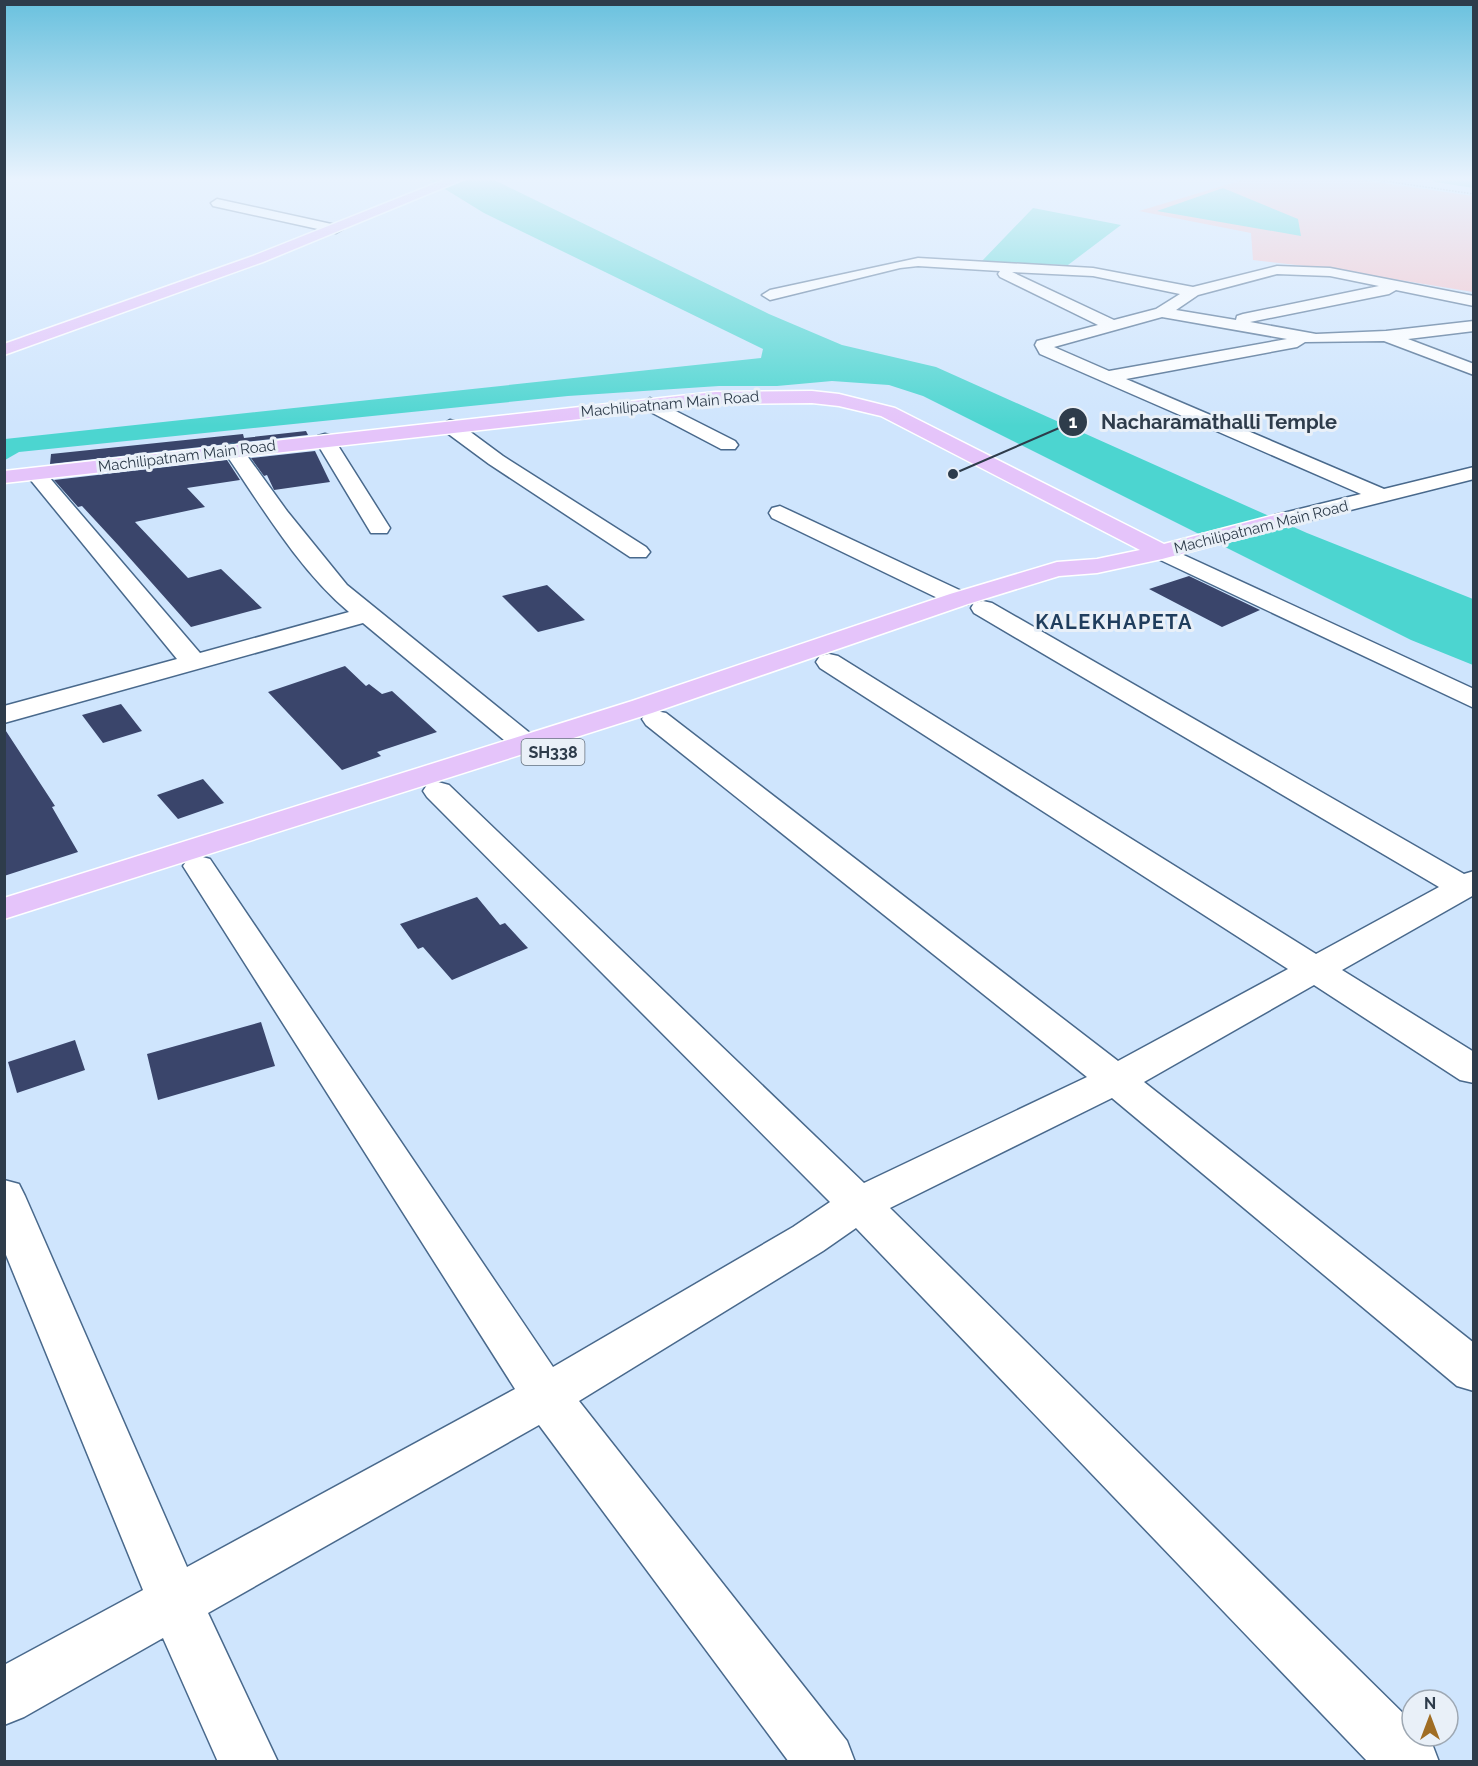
<svg xmlns="http://www.w3.org/2000/svg" width="1478" height="1766" viewBox="0 0 1478 1766" font-family="Raleway,sans-serif">
  <style>
    .green { fill: #f8bec4 }
    .water { fill: #4cd5d0 }
    .lines { fill: none; stroke-linecap: round; stroke-linejoin: round }
    .canal { fill: #4cd5d0; fill-rule: evenodd }
    .building { fill: #3a456b }
    .minor-casing { stroke: #49698c; stroke-width: 3 }
    .major-casing { stroke: #fff; stroke-width: 3 }
    .path { stroke: #7e90a3; stroke-width: 1.5; stroke-dasharray: 1.5 1.5; stroke-linecap: butt }
    .minor { fill: #fff; fill-rule: evenodd }
    .major { fill: #e5c4fa; fill-rule: evenodd }
    .labels { text-anchor: middle; stroke-width: 6; stroke-linejoin: round; paint-order: stroke }
    .far-street-label { font-size: 15px; fill: #2e3c4b; stroke: #e9f0f8 }
    .shield { fill: #e9f0f8; stroke: #66727f; stroke-width: 1.5 }
    .shield-label { font-size: 16px; font-weight: bold; fill: #2e3c4b }
    .far-district-label { font-size: 20px; font-weight: bold; letter-spacing: 1.5px; fill: #1f3d5d; stroke: #e9f0f8 }
    .leader { fill: none; stroke: #2e3c4b; stroke-width: 2 }
    .callout-dot { fill: #2e3c4b; stroke: #e9f0f8; stroke-width: 2 }
    .mark-label { font-size: 18px; text-anchor: middle; font-weight: bold; fill: #fff }
    .callout-label { font-size: 20px; text-anchor: middle; font-weight: bold; fill: #2e3c4b; stroke: #e9f0f8; stroke-width: 6; stroke-linejoin: round; paint-order: stroke }
  </style>
  <rect width="100%" height="100%" fill="#cfe5fd"/>
  <path class="green" d="M1249 178H1348L1473 196V292L1332 269 1253 260 1251 233 1139 211Z"/>
  <path class="water" d="M427 178H490L769 314 842 345 936 367 1307 533 1473 599V665L1411 640 923 396 889 385 832 381 777 386H719L568 396 19 452 5 460V439L761 358 763 349 484 213Z
    M1223 188 1298 219 1301 236 1157 211Z
    M1033 208 1121 225 1068 265 981 262Z"/>
  <g class="lines">
    <path class="canal" d="M1428 178 1474 179V188L1435 182Z"/>
  </g>
  <path class="building" d="M306 431 308 435 50 464 51 454 243 434 244 438Z
    M315 451 330 482 274 490 267 475 264 476 251 458Z
    M227 460 240 480 187 488 205 507 135 522 188 578 221 569 262 608 191 627 119 546 82 506 78 507 54 480Z
    M1189 576 1260 610 1222 627 1149 589Z
    M547 585 585 620 538 632 502 596Z
    M345 666 366 686 369 684 382 694 392 691 437 732 377 752 381 756 342 770 268 692Z
    M121 704 142 731 103 743 82 715Z
    M4 728 55 806 52 807 78 852 4 876Z
    M203 779 224 803 178 819 157 795Z
    M477 897 500 925 505 923 528 948 452 980 423 947 418 949 400 924Z
    M261 1022 275 1066 158 1100 147 1054Z
    M75 1040 85 1070 17 1093 8 1062Z"/>
  <g class="lines">
    <g class="minor-casing">
      <path id="minor" d="M217 199 336 225 343 229 336 233 213 206 211 203Z
        M918 258 1093 268 1193 287 1277 266 1330 268 1474 296V306L1396 290 1389 294 1250 322 1316 334 1386 331 1474 321V331L1408 339 1474 364V375L1384 341 1305 342 1297 347 1126 379 1384 489 1474 467V479L1283 527 1275 525 1272 520 1275 515 1361 494 1040 354 1035 345 1037 341 1098 325 1000 277 998 274 1000 271 918 266 900 268 770 300 762 295 770 290ZM1012 272 1093 276 1180 294 1156 309 1114 320ZM1277 274 1330 276 1379 286 1243 314 1237 316 1236 320 1176 310 1198 295ZM1162 317 1287 339 1109 371 1054 347Z
        M650 398 735 441 738 445 735 449H721L643 408 641 404Z
        M450 420 457 422 503 456 646 547 650 552 646 557H630L489 464 443 430 440 426Z
        M325 434 332 436 390 528 387 533H371L368 528 315 440 318 436Z
        M233 444 240 446 287 511 347 585 536 738 540 744 536 750 526 753 516 750 363 623 4 723V706L177 659 29 478 26 474 29 470H43L200 653 349 612C298 569 261 505 223 450L226 446Z
        M780 506 968 594 971 599 968 604 959 606 950 604 772 518 769 513 772 508Z
        M1162 545 1474 689V708L1154 557 1150 552 1154 547Z
        M983 601 992 603 1464 874 1474 871V895L1342 970 1474 1052V1083L1460 1080 1314 985 1144 1082 1474 1343V1391L1457 1386 1112 1098 890 1208 1412 1722V1736H1426L1431 1741 1439 1762H1368L856 1228 823 1251 579 1401 847 1741 855 1762H789L539 1425 208 1613 278 1762H218L163 1638 24 1717 4 1725V1665L143 1590 4 1250V1180L19 1184 25 1196 187 1567 515 1389 183 866 188 859 199 856 210 859 553 1367 793 1227 830 1202 427 797 423 791 427 785 438 782 449 785 864 1183 1087 1077 646 725 642 719 646 713 656 711 666 713 1118 1061 1288 969 820 668 816 662 820 656 829 654 838 656 1316 954 1439 887 974 613 971 608 974 603Z"/>
    </g>
    <g class="major-casing">
      <path id="major" d="M449 178H467L263 262 4 355V344L253 256Z
        M812 391 839 394 895 408 1164 544 1283 513 1291 515 1294 520 1291 525 1162 559 1097 573 1059 576 968 604 652 713 4 919V898L632 701 950 594 1057 562 1097 559 1140 550 881 416 839 406 812 403 715 404 4 483V471L715 392Z"/>
    </g>
    <path class="path" d="M1363 178 1474 194"/>
    <use href="#minor" class="minor"/>
    <use href="#major" class="major"/>
  </g>
  <linearGradient id="sky" x2="0" y2="1"><stop stop-color="#69c1de"/><stop offset="0.42" stop-color="#e9f3fe"/><stop offset="1" stop-color="#e9f3fe" stop-opacity="0"/></linearGradient>
  <rect width="1478" height="426" fill="url(#sky)"/>
  <g class="labels">
    <g class="far-street-label">
      <text transform="translate(670 404) rotate(-5)" y="5">Machilipatnam Main Road</text>
      <text transform="translate(187 456) rotate(-7)" y="5">Machilipatnam Main Road</text>
      <text transform="translate(1261 527) rotate(-14)" y="5">Machilipatnam Main Road</text>
    </g>
    <rect class="shield" x="521.5" y="739" width="63" height="26" rx="4.5"/>
    <g class="shield-label">
      <text x="553" y="758">SH338</text>
    </g>
    <g class="far-district-label">
      <text x="1114" y="629">KALEKHAPETA</text>
    </g>
  </g>
  <path class="leader" d="M953 474L1073 422"/>
  <g class="callout-dot">
    <circle cx="953" cy="474" r="6"/>
    <circle cx="1073" cy="422" r="15"/>
  </g>
  <g class="mark-label">
    <text x="1073" y="428">1</text>
  </g>
  <g class="callout-label">
    <text x="1219" y="429">Nacharamathalli Temple</text>
  </g>
  <rect width="1478" height="1766" fill="none" stroke="#2e3c4b" stroke-width="12"/>
  <g transform="translate(1430 1718)"><circle r="28" fill="#e9f0f8" stroke="#9ea8b3" stroke-width="1.5"/>
  <path d="M0-4.5L10 22L0 15L-10 22Z" fill="#a06d24"/>
  <text y="-9" font-size="16" font-weight="bold" text-anchor="middle" fill="#2e3c4b">N</text>
  </g>
</svg>
